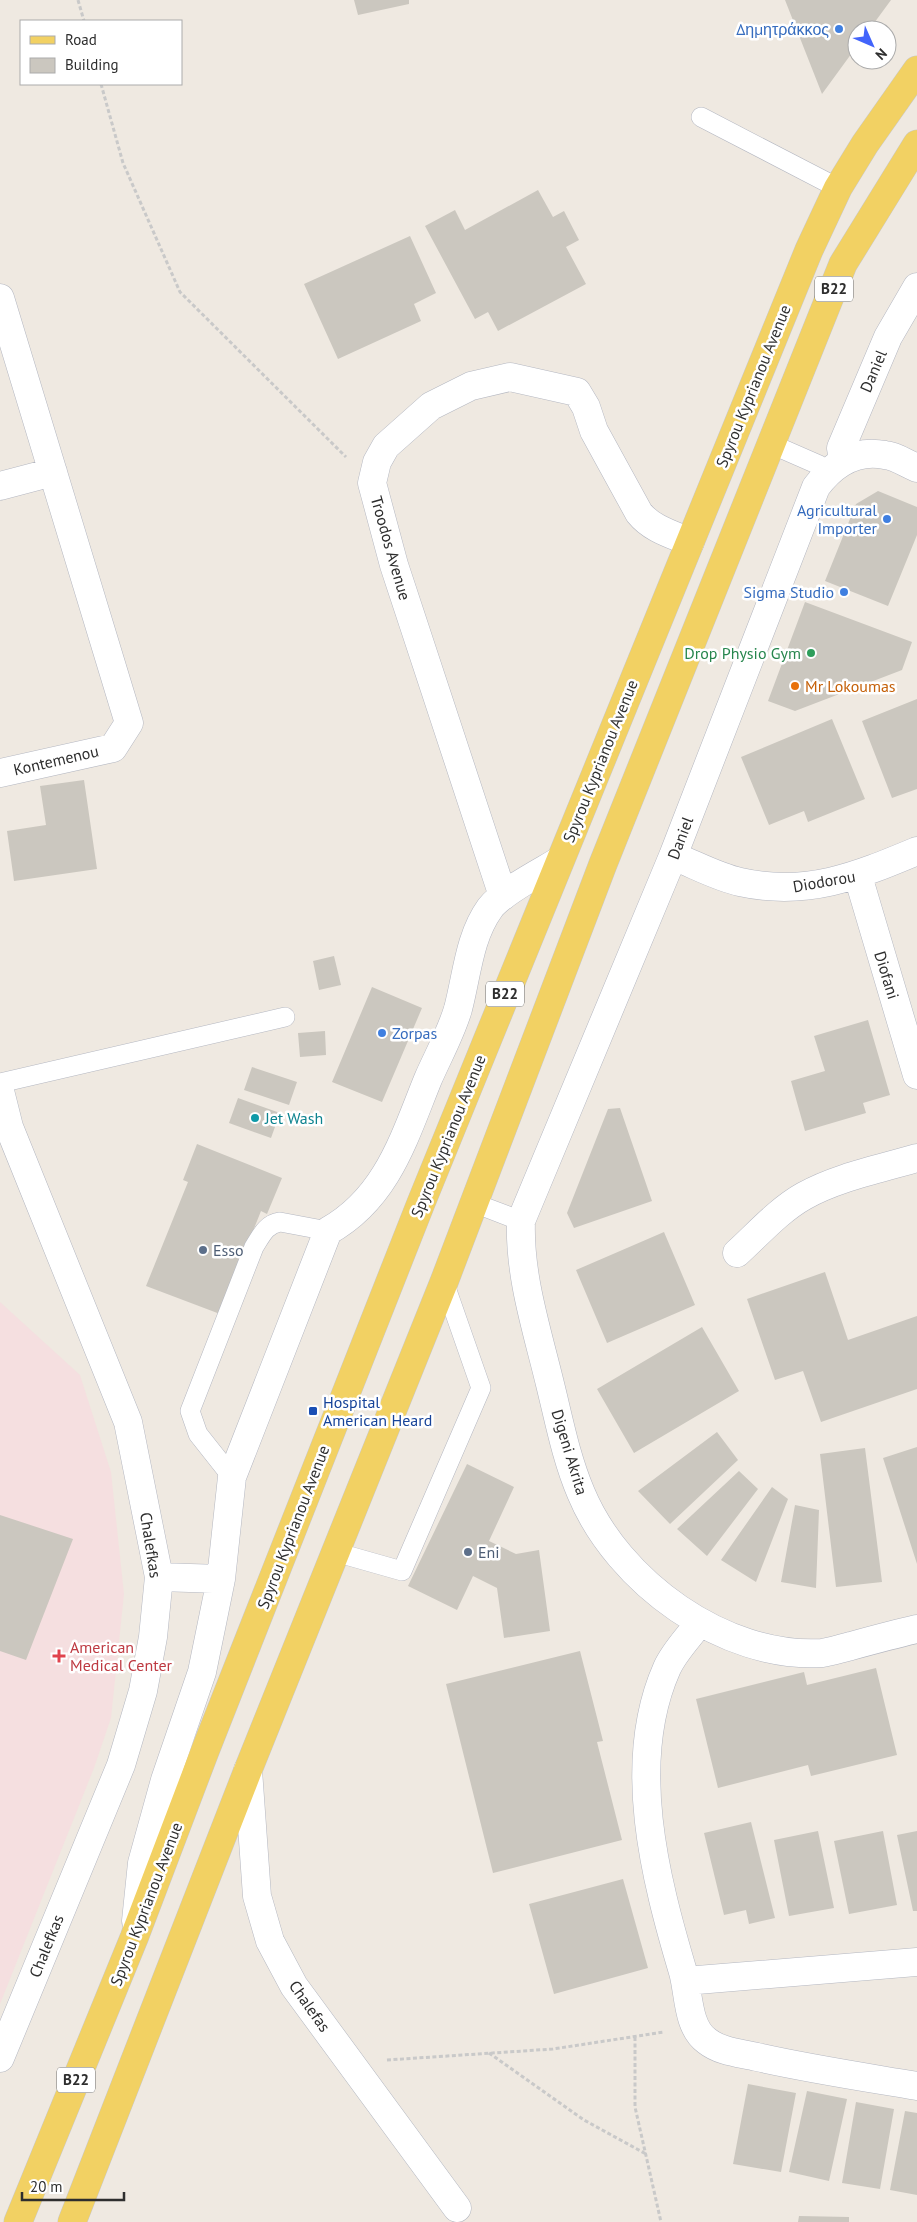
<svg xmlns="http://www.w3.org/2000/svg" width="917" height="2222" viewBox="0 0 917 2222" font-family="'PT Sans',sans-serif">
  <style>
    .medical { fill: #f5dfe0 }
    .building { fill: #cbc7bf }
    .lines { fill: none; stroke-linecap: round; stroke-linejoin: round }
    .service-casing { stroke: #b4b7c1; stroke-width: 20 }
    .minor-casing { stroke: #b4b7c1; stroke-width: 29 }
    .primary-casing { stroke: #c9c9c9; stroke-width: 29 }
    .path { stroke: #c9c9c9; stroke-width: 3; stroke-dasharray: 4 2.5; stroke-linecap: butt }
    .service { stroke: #fff; stroke-width: 19 }
    .minor { stroke: #fff; stroke-width: 28 }
    .primary { stroke: #f2d163; stroke-width: 28 }
    .shop-dot { fill: #3f7fe0; stroke: #fff; stroke-width: 2 }
    .leisure-dot { fill: #2e9e5b; stroke: #fff; stroke-width: 2 }
    .food-dot { fill: #e8710a; stroke: #fff; stroke-width: 2 }
    .culture-dot { fill: #0f9aa8; stroke: #fff; stroke-width: 2 }
    .service-dot { fill: #5c6f8a; stroke: #fff; stroke-width: 2 }
    .transit-dot { fill: #1a4fb4; stroke: #fff; stroke-width: 2 }
    .health-dot { fill: #e0444e; stroke: #fff; stroke-width: 2 }
    .labels { text-anchor: middle; stroke-width: 5; stroke-linejoin: round; paint-order: stroke }
    .shield { fill: #fff; stroke: #6d6d6d; stroke-width: 1 }
    .shield-label { font-size: 15px; font-weight: bold; fill: #2e2e2e }
    .shop-label { font-size: 16px; fill: #366cbe; stroke: #fff; text-anchor: end }
    .street-label { font-size: 16px; fill: #2e2e2e; stroke: #fff }
    .leisure-label { font-size: 16px; fill: #27864d; stroke: #fff; text-anchor: end }
    .food-label { font-size: 16px; fill: #c56008; stroke: #fff; text-anchor: start }
    .culture-label { font-size: 16px; fill: #0d838f; stroke: #fff; text-anchor: start }
    .service-label { font-size: 16px; fill: #4e5e75; stroke: #fff; text-anchor: start }
    .transit-label { font-size: 16px; fill: #164399; stroke: #fff; text-anchor: start }
    .health-label { font-size: 16px; fill: #be3a42; stroke: #fff; text-anchor: start }
  </style>
  <rect width="100%" height="100%" fill="#efe9e1"/>
  <path class="medical" d="M0 1302 80 1375 111 1472 124 1594 111 1718 94 1768 0 2004Z"/>
  <path class="building" d="M354 0H409V4L358 15Z
    M785 0H891L869 30H857V46L822 94Z
    M538 190 553 217 564 211 579 240 566 247 586 284 498 331 488 312 475 319 425 226 455 210 465 230Z
    M410 236 436 293 414 304 421 321 338 359 304 284Z
    M878 491 917 507V535L888 606 825 581 856 504Z
    M805 602 912 642 902 670 795 711 768 701Z
    M917 699V789L892 798 862 721Z
    M832 719 865 799 808 822 804 811 769 825 741 757Z
    M84 780 97 869 14 881 7 831 46 825 40 786Z
    M334 956 341 985 319 990 313 961Z
    M372 987 422 1008 382 1102 332 1082Z
    M868 1020 890 1095 863 1103 866 1113 805 1131 791 1081 825 1071 814 1036Z
    M325 1031 326 1055 300 1057 298 1033Z
    M252 1067 297 1082 289 1105 244 1090Z
    M238 1098 280 1113 271 1138 229 1123Z
    M620 1108 652 1201 574 1228 567 1213 608 1109Z
    M197 1144 282 1178 267 1214 261 1211 220 1314 146 1286 188 1182 183 1180Z
    M664 1232 695 1305 607 1343 576 1270Z
    M825 1272 848 1340 917 1316V1389L821 1422 803 1371 775 1380 747 1299Z
    M702 1327 739 1391 634 1453 597 1389Z
    M717 1432 738 1460 670 1524 638 1491Z
    M917 1447V1564L883 1458Z
    M865 1448 882 1582 836 1587 820 1454Z
    M467 1464 514 1487 489 1541 516 1554 539 1550 550 1631 504 1638 497 1588 473 1576 457 1610 408 1586Z
    M739 1471 758 1489 707 1556 677 1529Z
    M772 1487 788 1499 756 1582 721 1560Z
    M795 1505 819 1510 816 1588 781 1582Z
    M0 1515 73 1539 26 1660 0 1651Z
    M580 1651 603 1741 597 1742 622 1840 493 1873 446 1684Z
    M876 1668 897 1755 811 1776 808 1765 718 1788 696 1699 804 1672 807 1685Z
    M751 1822 775 1918 749 1924 746 1910 724 1915 704 1833Z
    M818 1831 834 1908 789 1916 774 1840Z
    M883 1831 897 1905 849 1914 834 1841Z
    M917 1831V1911H913L897 1835Z
    M623 1879 648 1968 554 1994 529 1904Z
    M748 2084 796 2093 781 2172 733 2164Z
    M807 2091 847 2099 829 2181 789 2172Z
    M856 2102 894 2109 880 2189 842 2183Z
    M905 2111 917 2113V2195L890 2190Z
    M799 2216 849 2217V2222H798Z"/>
  <g class="lines">
    <g class="service-casing">
      <path id="service" d="M701 117 838 188
        M771 444 819 465 827 472
        M0 1083 285 1017
        M474 1203 521 1221
        M232 1477 198 1434 190 1411 254 1247C261 1236 266 1224 280 1222L328 1231
        M335 1552 402 1571 481 1388 444 1282"/>
    </g>
    <g class="minor-casing">
      <path id="minor" d="M0 298 129 723 113 748 0 773
        M843 460 841 448 888 337 917 287
        M917 468C907 464 896 456 885 455 855 449 833 464 816 487L673 856 521 1221C519 1276 537 1330 550 1384 559 1420 566 1458 581 1493 618 1582 724 1659 822 1653 831 1652 842 1648 851 1646 873 1640 895 1634 917 1629
        M0 486 53 472
        M673 856C694 864 717 877 740 882 807 897 857 876 917 851
        M858 876 917 1075
        M503 896 394 565 372 483 377 462 386 446 431 406 471 386 510 377 577 392 586 407 594 431 639 513C652 529 671 534 690 542
        M0 1091 9 1127 128 1422 159 1577 153 1637 143 1691 121 1765 0 2058
        M737 1253C758 1234 779 1210 804 1196 838 1177 880 1169 917 1158
        M159 1577 221 1579
        M700 1622C689 1637 674 1652 667 1668 625 1762 655 1878 683 1972 689 1993 687 2027 707 2041 721 2052 740 2053 757 2057 810 2069 864 2077 917 2086
        M248 1770 257 1896 270 1941 294 1986 457 2208
        M136 1921 142 1863 165 1780 202 1672 221 1579 232 1477 328 1231C387 1198 404 1138 428 1079 438 1056 451 1033 458 1009 467 975 469 937 490 908 502 892 541 872 559 861
        M685 1981 917 1962"/>
    </g>
    <g class="primary-casing">
      <path id="primary" d="M18 2222 134 1938 205 1751 421 1203 809 250 838 188 865 144 917 70
        M72 2222 248 1770 444 1282 603 864 843 264 917 144"/>
    </g>
    <path class="path" d="M78 0 84 21
      M101 84 123 163 180 292 346 457
      M635 2037V2107L661 2222
      M489 2053 584 2120 646 2154
      M387 2060 553 2049 664 2032"/>
    <use href="#service" class="service"/>
    <use href="#minor" class="minor"/>
    <use href="#primary" class="primary"/>
  </g>
  <g class="shop-dot">
    <circle cx="839" cy="29" r="5"/>
    <circle cx="887" cy="519" r="5"/>
    <circle cx="844" cy="592" r="5"/>
    <circle cx="382" cy="1033" r="5"/>
  </g>
  <circle class="leisure-dot" cx="811" cy="653" r="5"/>
  <circle class="food-dot" cx="795" cy="686" r="5"/>
  <circle class="culture-dot" cx="255" cy="1118" r="5"/>
  <g class="service-dot">
    <circle cx="203" cy="1250" r="5"/>
    <circle cx="468" cy="1552" r="5"/>
  </g>
  <rect class="transit-dot" x="308" y="1406" width="10" height="10" rx="2.5"/>
  <path class="health-dot" d="M56.5 1648.5h5v5h5v5h-5v5h-5v-5h-5v-5h5z"/>
  <g class="labels">
    <g class="shield">
      <rect x="815" y="276.5" width="38" height="25" rx="4"/>
      <rect x="486" y="981.5" width="38" height="25" rx="4"/>
      <rect x="57" y="2067.5" width="38" height="25" rx="4"/>
    </g>
    <g class="shield-label">
      <text x="834" y="294">B22</text>
      <text x="505" y="999">B22</text>
      <text x="76" y="2085">B22</text>
    </g>
    <g class="shop-label">
      <text x="829" y="35">Δημητράκκος</text>
      <text x="877" y="516">Agricultural<tspan x="877" dy="18">Importer</tspan></text>
      <text x="834" y="598">Sigma Studio</text>
      <text x="392" y="1039" text-anchor="start">Zorpas</text>
    </g>
    <g class="street-label">
      <text transform="translate(873 371) rotate(-67)" y="6">Daniel</text>
      <text transform="translate(753 386) rotate(-68)" y="6">Spyrou Kyprianou Avenue</text>
      <text transform="translate(391 548) rotate(74)" y="6">Troodos Avenue</text>
      <text transform="translate(56 760) rotate(-13)" y="6">Kontemenou</text>
      <text transform="translate(600 761) rotate(-68)" y="6">Spyrou Kyprianou Avenue</text>
      <text transform="translate(680 838) rotate(-69)" y="6">Daniel</text>
      <text transform="translate(824 881) rotate(-10)" y="6">Diodorou</text>
      <text transform="translate(887 975) rotate(73)" y="6">Diofani</text>
      <text transform="translate(448 1136) rotate(-68)" y="6">Spyrou Kyprianou Avenue</text>
      <text transform="translate(570 1452) rotate(73)" y="6">Digeni Akrita</text>
      <text transform="translate(293 1527) rotate(-69)" y="6">Spyrou Kyprianou Avenue</text>
      <text transform="translate(151 1545) rotate(81)" y="6">Chalefkas</text>
      <text transform="translate(146 1904) rotate(-69)" y="6">Spyrou Kyprianou Avenue</text>
      <text transform="translate(46 1946) rotate(-68)" y="6">Chalefkas</text>
      <text transform="translate(310 2006) rotate(55)" y="6">Chalefas</text>
    </g>
    <g class="leisure-label">
      <text x="801" y="659">Drop Physio Gym</text>
    </g>
    <g class="food-label">
      <text x="805" y="692">Mr Lokoumas</text>
    </g>
    <g class="culture-label">
      <text x="265" y="1124">Jet Wash</text>
    </g>
    <g class="service-label">
      <text x="213" y="1256">Esso</text>
      <text x="478" y="1558">Eni</text>
    </g>
    <g class="transit-label">
      <text x="323" y="1408">Hospital<tspan x="323" dy="18">American Heard</tspan></text>
    </g>
    <g class="health-label">
      <text x="70" y="1653">American<tspan x="70" dy="18">Medical Center</tspan></text>
    </g>
  </g>
  <rect x="20" y="20" width="162" height="65" fill="#ffffff" stroke="#ababab"/>
  <rect x="30" y="36" width="25" height="8" fill="#f2d163" stroke="#ababab"/>
  <text x="65" y="45" font-size="15" fill="#2e2e2e">Road</text>
  <rect x="30" y="58" width="25" height="15" fill="#cbc7bf" stroke="#ababab"/>
  <text x="65" y="70" font-size="15" fill="#2e2e2e">Building</text>
  <g transform="translate(872 45) rotate(135)"><circle r="24" fill="#ffffff" stroke="#ababab"/>
  <path d="M0-4L9 19L0 12L-9 19Z" fill="#4264fb"/>
  <text y="-8" font-size="14" font-weight="bold" text-anchor="middle" fill="#2e2e2e">N</text>
  </g>
  <path d="M22 2192v8h102v-8" fill="none" stroke="#2e2e2e" stroke-width="2.5"/>
  <text x="30" y="2192" font-size="15" fill="#2e2e2e" stroke="#ffffff" stroke-width="4" paint-order="stroke">20 m</text>
</svg>
